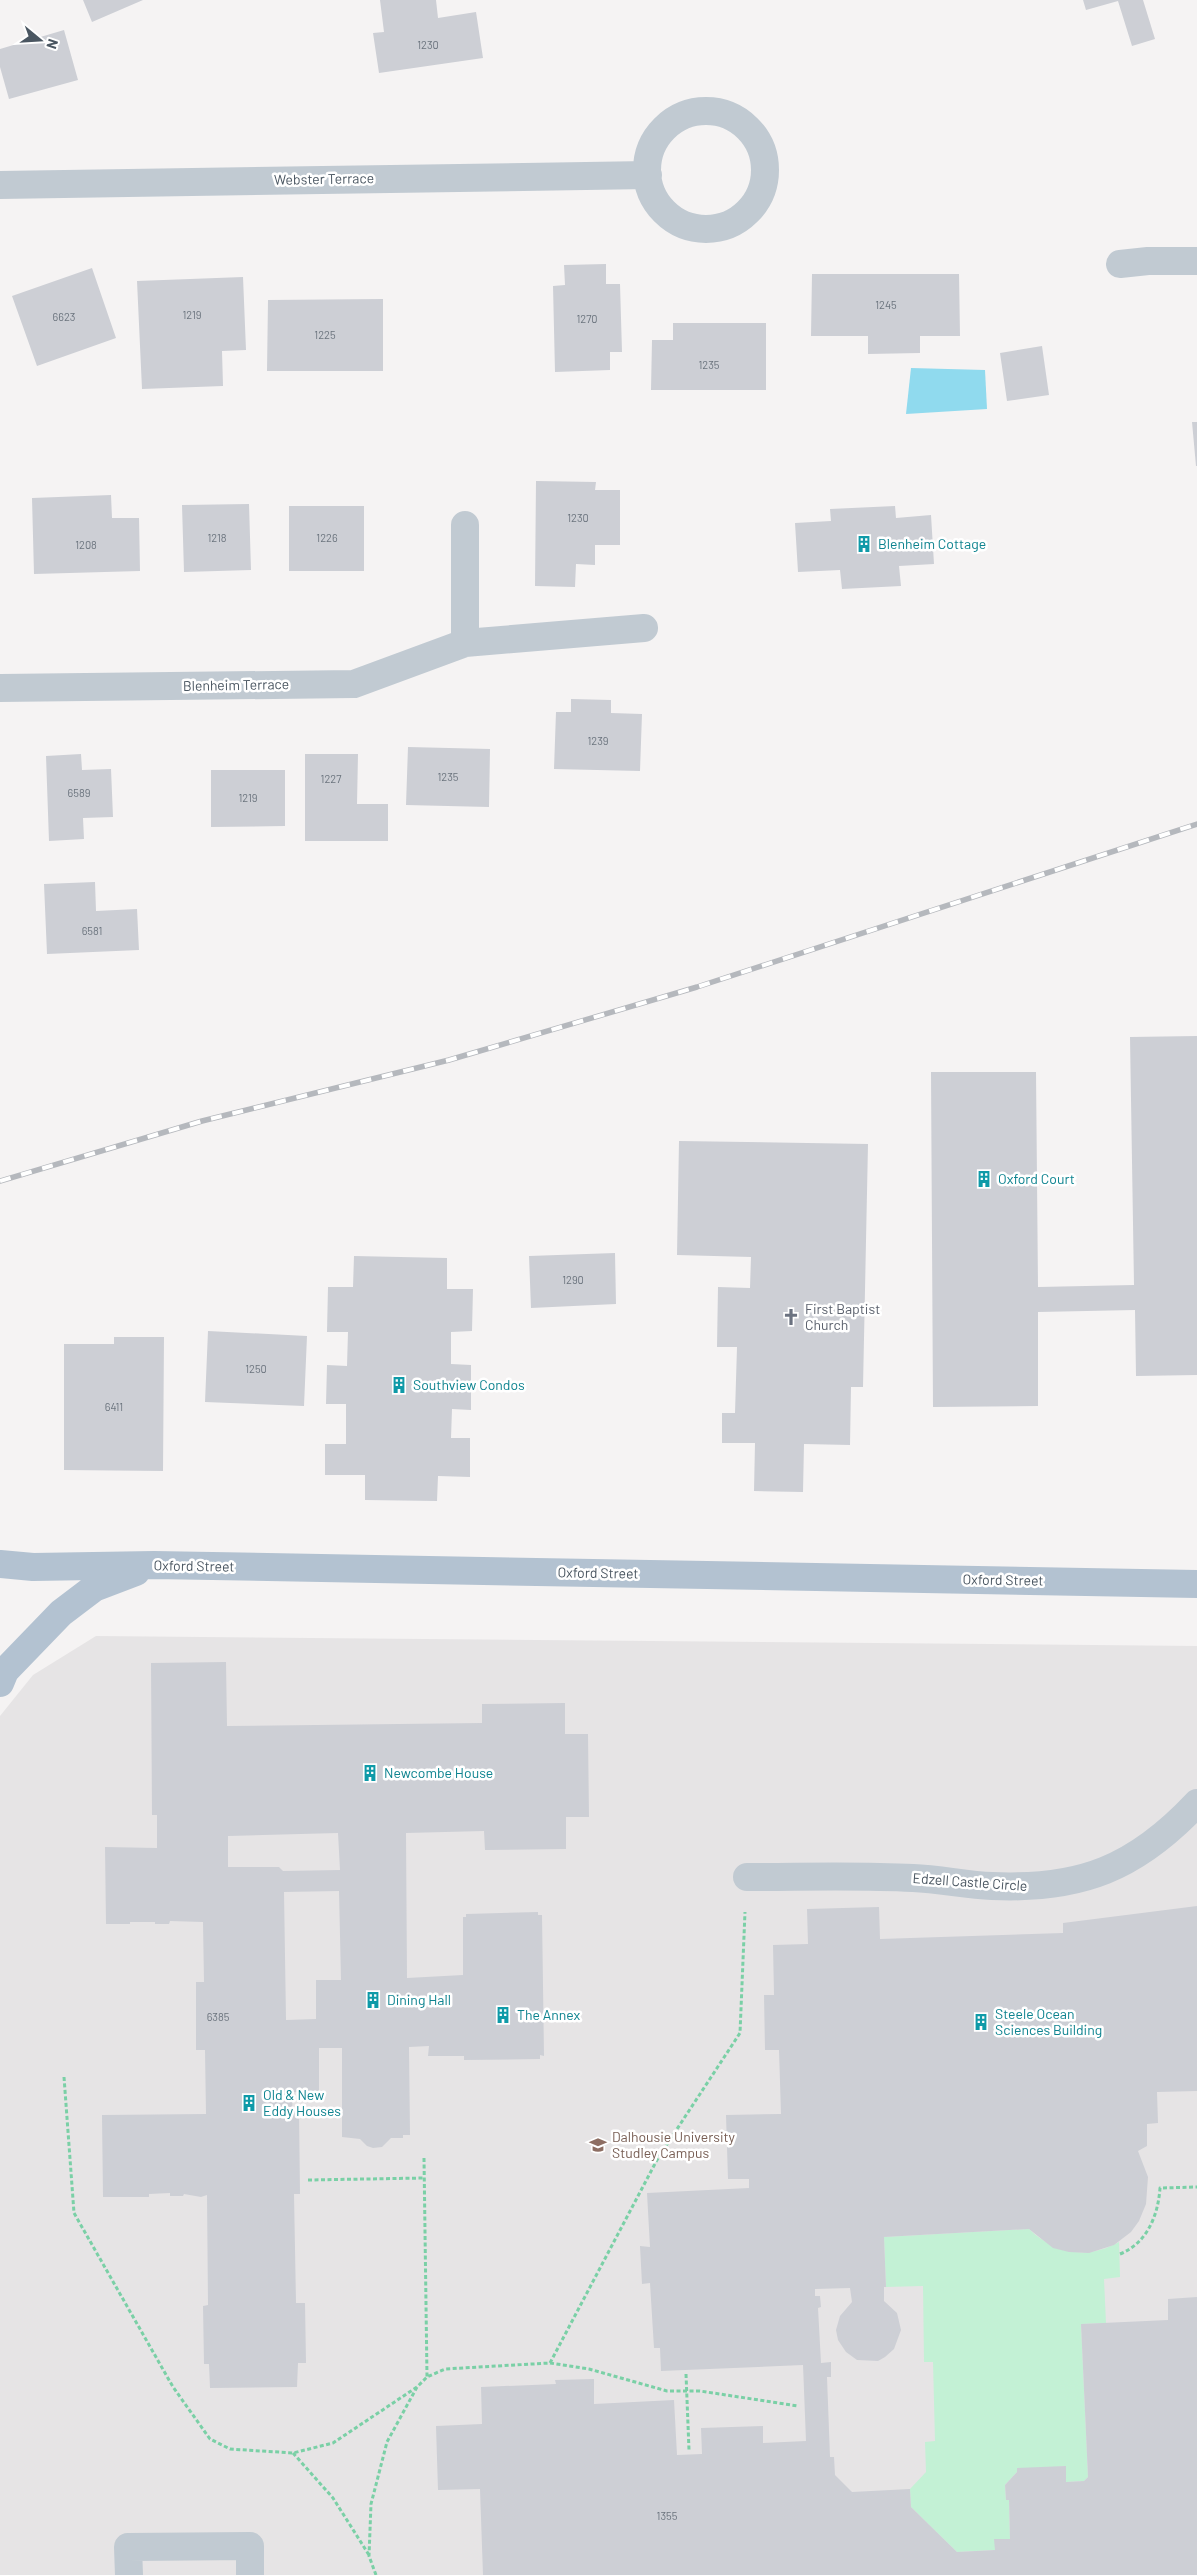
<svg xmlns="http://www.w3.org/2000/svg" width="1197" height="2575" viewBox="0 0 1197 2575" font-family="Barlow,sans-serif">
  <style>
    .education { fill: #e6e4e5 }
    .green { fill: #c3f1d5 }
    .water { fill: #90daee }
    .building { fill: #cdcfd5; fill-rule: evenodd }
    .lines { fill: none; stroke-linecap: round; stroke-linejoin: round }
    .path { stroke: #7ad0a6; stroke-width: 3; stroke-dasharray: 4 2.5; stroke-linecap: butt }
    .minor { stroke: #c1cad2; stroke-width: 28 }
    .major { stroke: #b3c2d1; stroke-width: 28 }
    .rail-casing { stroke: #b5b8bd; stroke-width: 5.5 }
    .rail { stroke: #fff; stroke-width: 4; stroke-dasharray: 11; stroke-linecap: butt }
    .labels { text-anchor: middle; stroke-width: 5; stroke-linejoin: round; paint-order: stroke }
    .number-label { font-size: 11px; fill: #6b747e }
    .street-label { font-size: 14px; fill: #4a5661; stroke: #fff }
    .culture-label { font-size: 14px; fill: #0d838f; stroke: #fff; text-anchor: start }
    .worship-label { font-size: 14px; fill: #5b616d; stroke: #fff; text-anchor: start }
    .education-label { font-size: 14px; fill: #785e54; stroke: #fff; text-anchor: start }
  </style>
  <rect width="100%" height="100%" fill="#f5f3f3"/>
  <path class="education" d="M96 1636 1197 1646V2575H0V1716L33 1675Z"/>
  <path class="green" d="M1029 2229C1055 2254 1087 2260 1119 2242L1120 2277 1104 2279 1106 2323 1081 2324 1088 2477 1084 2481 1066 2482V2466L1017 2472 1005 2485 1006 2500H1009L1010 2539H995V2550L957 2552 911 2507 910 2489 926 2472 925 2442 935 2441 933 2362H924L923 2286 886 2287 884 2237Z"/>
  <path class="water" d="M911 368 985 370 987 409 906 414Z"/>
  <path class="building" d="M83 0H143L92 22Z
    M380 0H436L438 18 476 12 483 58 379 73 373 33 384 32Z
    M1083 0H1143L1155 39 1132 46 1118 1 1086 10Z
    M64 30 78 80 9 99 0 67V49Z
    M606 264V284H620L622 352H610V370L555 372 553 286 565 285 564 265Z
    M92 268 116 338 37 366 12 296Z
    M812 274H959L960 336H920V353L868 354V336H811Z
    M243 277 246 350 222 351 223 386 142 389 137 281Z
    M383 299V371H267L268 300Z
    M673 323H766V390H651L652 340H673Z
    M1042 346 1049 395 1007 401 1000 353Z
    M1192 422H1197V466H1196Z
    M536 481 596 482 595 490H620V545H595V565L576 564 575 587 535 586Z
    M111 495 112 518H139L140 571 34 574 32 498Z
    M249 504 251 570 184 572 182 505Z
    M289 506H364V571H289Z
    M895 506 896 518 931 515 934 564 899 566 901 586 842 589 840 570 798 572 795 523 831 521 830 509Z
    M571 699 611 700V713L642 714 640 771 554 769 556 712H571Z
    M408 747 490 749 489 807 406 805Z
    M81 754 82 770 111 769 113 817 83 818 84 839 49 841 46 756Z
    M305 754H358L357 804H388V841H305Z
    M211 770H285V826L211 827Z
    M95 882 96 911 137 909 139 950 47 954 44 884Z
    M1197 1036V1375L1136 1376 1135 1310 1038 1312V1406L933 1407 931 1072H1036L1038 1287 1134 1285 1130 1037Z
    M679 1141 868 1144 863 1387H851L850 1445 804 1444 803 1492 754 1491 755 1443H722V1413H735L737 1347H717L718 1287 750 1288 751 1257 677 1255Z
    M615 1253 616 1304 531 1308 529 1256Z
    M354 1256 447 1258V1289H473L472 1331 451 1332V1364L471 1365V1410L452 1409 451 1438H470V1477L438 1476 437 1501 365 1500V1475H325V1444H346V1404H326L327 1365 347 1366 348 1332H327L328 1287H353Z
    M208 1331 307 1336 304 1406 205 1402Z
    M114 1337H164L163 1471 64 1470V1344H114Z
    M226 1662 227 1726 482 1723V1704L565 1703V1734H588L589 1817H566V1849L485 1850 484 1831 406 1833 407 1978 463 1975V1917H466V1914L538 1912V1915H542L544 2056 540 2055V2059L464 2060V2056H428L429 2046 409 2047 410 2135H403V2138H391L382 2147 373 2148 367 2146 360 2139 342 2137V2048H319V2094L293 2092 292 2111H299L300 2194H294L296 2303H305L306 2363H298L297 2387 210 2388 209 2364H204L203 2306 208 2305 207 2195 201 2197 184 2194 183 2196H170V2193L149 2194V2197H103L102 2115 206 2114 205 2050H196V1982H204L203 1922 170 1921 169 1924H155V1922H130V1924H106L105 1847 157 1848V1815H152L151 1663ZM338 1833 340 1870 283 1871 279 1867H228V1836ZM339 1891 341 1980H316V2019L286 2020 284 1892Z
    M1197 1906V2091L1157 2092 1158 2123 1147 2124V2146L1138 2151 1148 2177 1146 2204 1139 2221 1131 2232 1114 2245 1089 2253 1069 2252 1053 2248 1029 2229 884 2237 886 2287H884V2301L897 2313 901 2330 894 2349 885 2357 878 2361 857 2360 846 2352 838 2340 836 2330 840 2316 852 2302 850 2288 815 2289V2296H820L821 2307 818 2308 821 2363 831 2362V2377H827L830 2457H834L835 2475 852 2492 910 2489 911 2507 957 2552 995 2550 994 2539H1010L1009 2500H1006L1005 2485 1017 2472V2468L1066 2466V2482L1084 2481 1088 2477 1081 2324 1168 2320V2299L1197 2297V2575H483L480 2489 438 2490 436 2426 482 2424 481 2387 556 2384 555 2380 594 2379V2404L674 2400 677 2455 702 2454 701 2428 763 2426V2443L806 2441 803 2365 661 2371 660 2348H654L650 2283 642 2284 640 2246 650 2247 647 2193 749 2188V2179H728L726 2115 781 2114 779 2050H765L764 1995H774L773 1945 808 1944 807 1909 879 1907 880 1939 1063 1933V1923Z"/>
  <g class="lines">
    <path class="path" d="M64 2077 74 2213 173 2387 210 2439 230 2449 293 2453 333 2443 417 2387
      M424 2158 427 2377
      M308 2180 424 2178
      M1120 2254C1147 2243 1158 2216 1160 2188L1197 2187
      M550 2363 658 2158 740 2033 745 1912
      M686 2374 689 2450
      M293 2453 333 2498 369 2555
      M376 2575 369 2556 371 2504 387 2442 417 2387 427 2377 445 2369 550 2363 589 2369 667 2391H700L798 2406"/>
    <path class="minor" d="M647 170a59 59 0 1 1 118 0a59 59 0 1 1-118 0Z
      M0 185 648 175
      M1120 264 1148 261H1197
      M465 643 644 628
      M0 688 354 684 465 643V525
      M747 1877C802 1877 858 1875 913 1878 940 1879 966 1885 992 1886 1081 1890 1136 1868 1197 1803
      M129 2575 128 2547 250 2546V2575"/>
    <path class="major" d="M0 1564 33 1567 154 1565 1197 1584
      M0 1683 5 1671 61 1613 94 1588 136 1572"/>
    <g class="rail-casing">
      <path id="rail" d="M0 1181 202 1121 449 1060 697 987 1197 824"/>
    </g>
    <use href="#rail" class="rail"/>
  </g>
  <defs>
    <g id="building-bare" transform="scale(1.35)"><path d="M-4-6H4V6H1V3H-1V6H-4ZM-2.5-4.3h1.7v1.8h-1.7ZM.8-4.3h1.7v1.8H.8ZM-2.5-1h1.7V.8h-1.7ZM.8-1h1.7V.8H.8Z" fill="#0f9aa8" stroke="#fff" stroke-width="2.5" paint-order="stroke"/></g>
    <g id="church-bare" transform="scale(1.35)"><path d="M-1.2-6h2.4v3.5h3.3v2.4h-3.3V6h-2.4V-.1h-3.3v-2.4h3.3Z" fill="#6b7280" stroke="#fff" stroke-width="2.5" paint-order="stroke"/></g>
    <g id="university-bare" transform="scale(1.35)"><path d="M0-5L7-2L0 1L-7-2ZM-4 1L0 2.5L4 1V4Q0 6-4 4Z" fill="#8d6e63" stroke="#fff" stroke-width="2.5" paint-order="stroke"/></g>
  </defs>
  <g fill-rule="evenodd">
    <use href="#building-bare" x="864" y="544"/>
    <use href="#building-bare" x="984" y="1179"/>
    <use href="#church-bare" x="791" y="1317"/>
    <use href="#building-bare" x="399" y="1385"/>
    <use href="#building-bare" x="370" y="1773"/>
    <use href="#building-bare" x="373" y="2000"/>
    <use href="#building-bare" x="503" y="2015"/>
    <use href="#building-bare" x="981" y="2022"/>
    <use href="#building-bare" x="249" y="2103"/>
    <use href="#university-bare" x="598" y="2145"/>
  </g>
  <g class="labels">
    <g class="number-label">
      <text x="428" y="49">1230</text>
      <text x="886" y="309">1245</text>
      <text x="192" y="319">1219</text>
      <text x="64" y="321">6623</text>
      <text x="587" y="323">1270</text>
      <text x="325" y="339">1225</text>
      <text x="709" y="369">1235</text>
      <text x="578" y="522">1230</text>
      <text x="217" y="542">1218</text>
      <text x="327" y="542">1226</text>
      <text x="86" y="549">1208</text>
      <text x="598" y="745">1239</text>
      <text x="448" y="781">1235</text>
      <text x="331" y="783">1227</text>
      <text x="79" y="797">6589</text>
      <text x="248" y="802">1219</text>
      <text x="92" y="935">6581</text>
      <text x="573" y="1284">1290</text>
      <text x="256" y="1373">1250</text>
      <text x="114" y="1411">6411</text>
      <text x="218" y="2021">6385</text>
      <text x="667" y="2520">1355</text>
    </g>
    <g class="street-label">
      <text transform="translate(324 179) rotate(-1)" y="5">Webster Terrace</text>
      <text transform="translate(236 685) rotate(-1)" y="5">Blenheim Terrace</text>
      <text transform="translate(194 1566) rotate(1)" y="5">Oxford Street</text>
      <text transform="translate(598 1573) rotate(1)" y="5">Oxford Street</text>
      <text transform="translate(1003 1580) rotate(1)" y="5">Oxford Street</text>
      <text transform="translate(970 1882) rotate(4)" y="5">Edzell Castle Circle</text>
    </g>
    <g class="culture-label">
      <text x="878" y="549">Blenheim Cottage</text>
      <text x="998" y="1184">Oxford Court</text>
      <text x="413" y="1390">Southview Condos</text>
      <text x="384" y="1778">Newcombe House</text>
      <text x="387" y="2005">Dining Hall</text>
      <text x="995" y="2019">Steele Ocean<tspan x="995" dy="16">Sciences Building</tspan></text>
      <text x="517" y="2020">The Annex</text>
      <text x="263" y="2100">Old &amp; New<tspan x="263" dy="16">Eddy Houses</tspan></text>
    </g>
    <g class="worship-label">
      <text x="805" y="1314">First Baptist<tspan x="805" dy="16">Church</tspan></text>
    </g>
    <g class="education-label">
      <text x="612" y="2142">Dalhousie University<tspan x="612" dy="16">Studley Campus</tspan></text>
    </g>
  </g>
  <g transform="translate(40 40) rotate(108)" stroke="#ffffff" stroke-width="4" paint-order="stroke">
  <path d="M0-4L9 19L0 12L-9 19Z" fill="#4a5661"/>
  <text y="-8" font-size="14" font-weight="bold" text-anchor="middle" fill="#4a5661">N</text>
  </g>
</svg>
